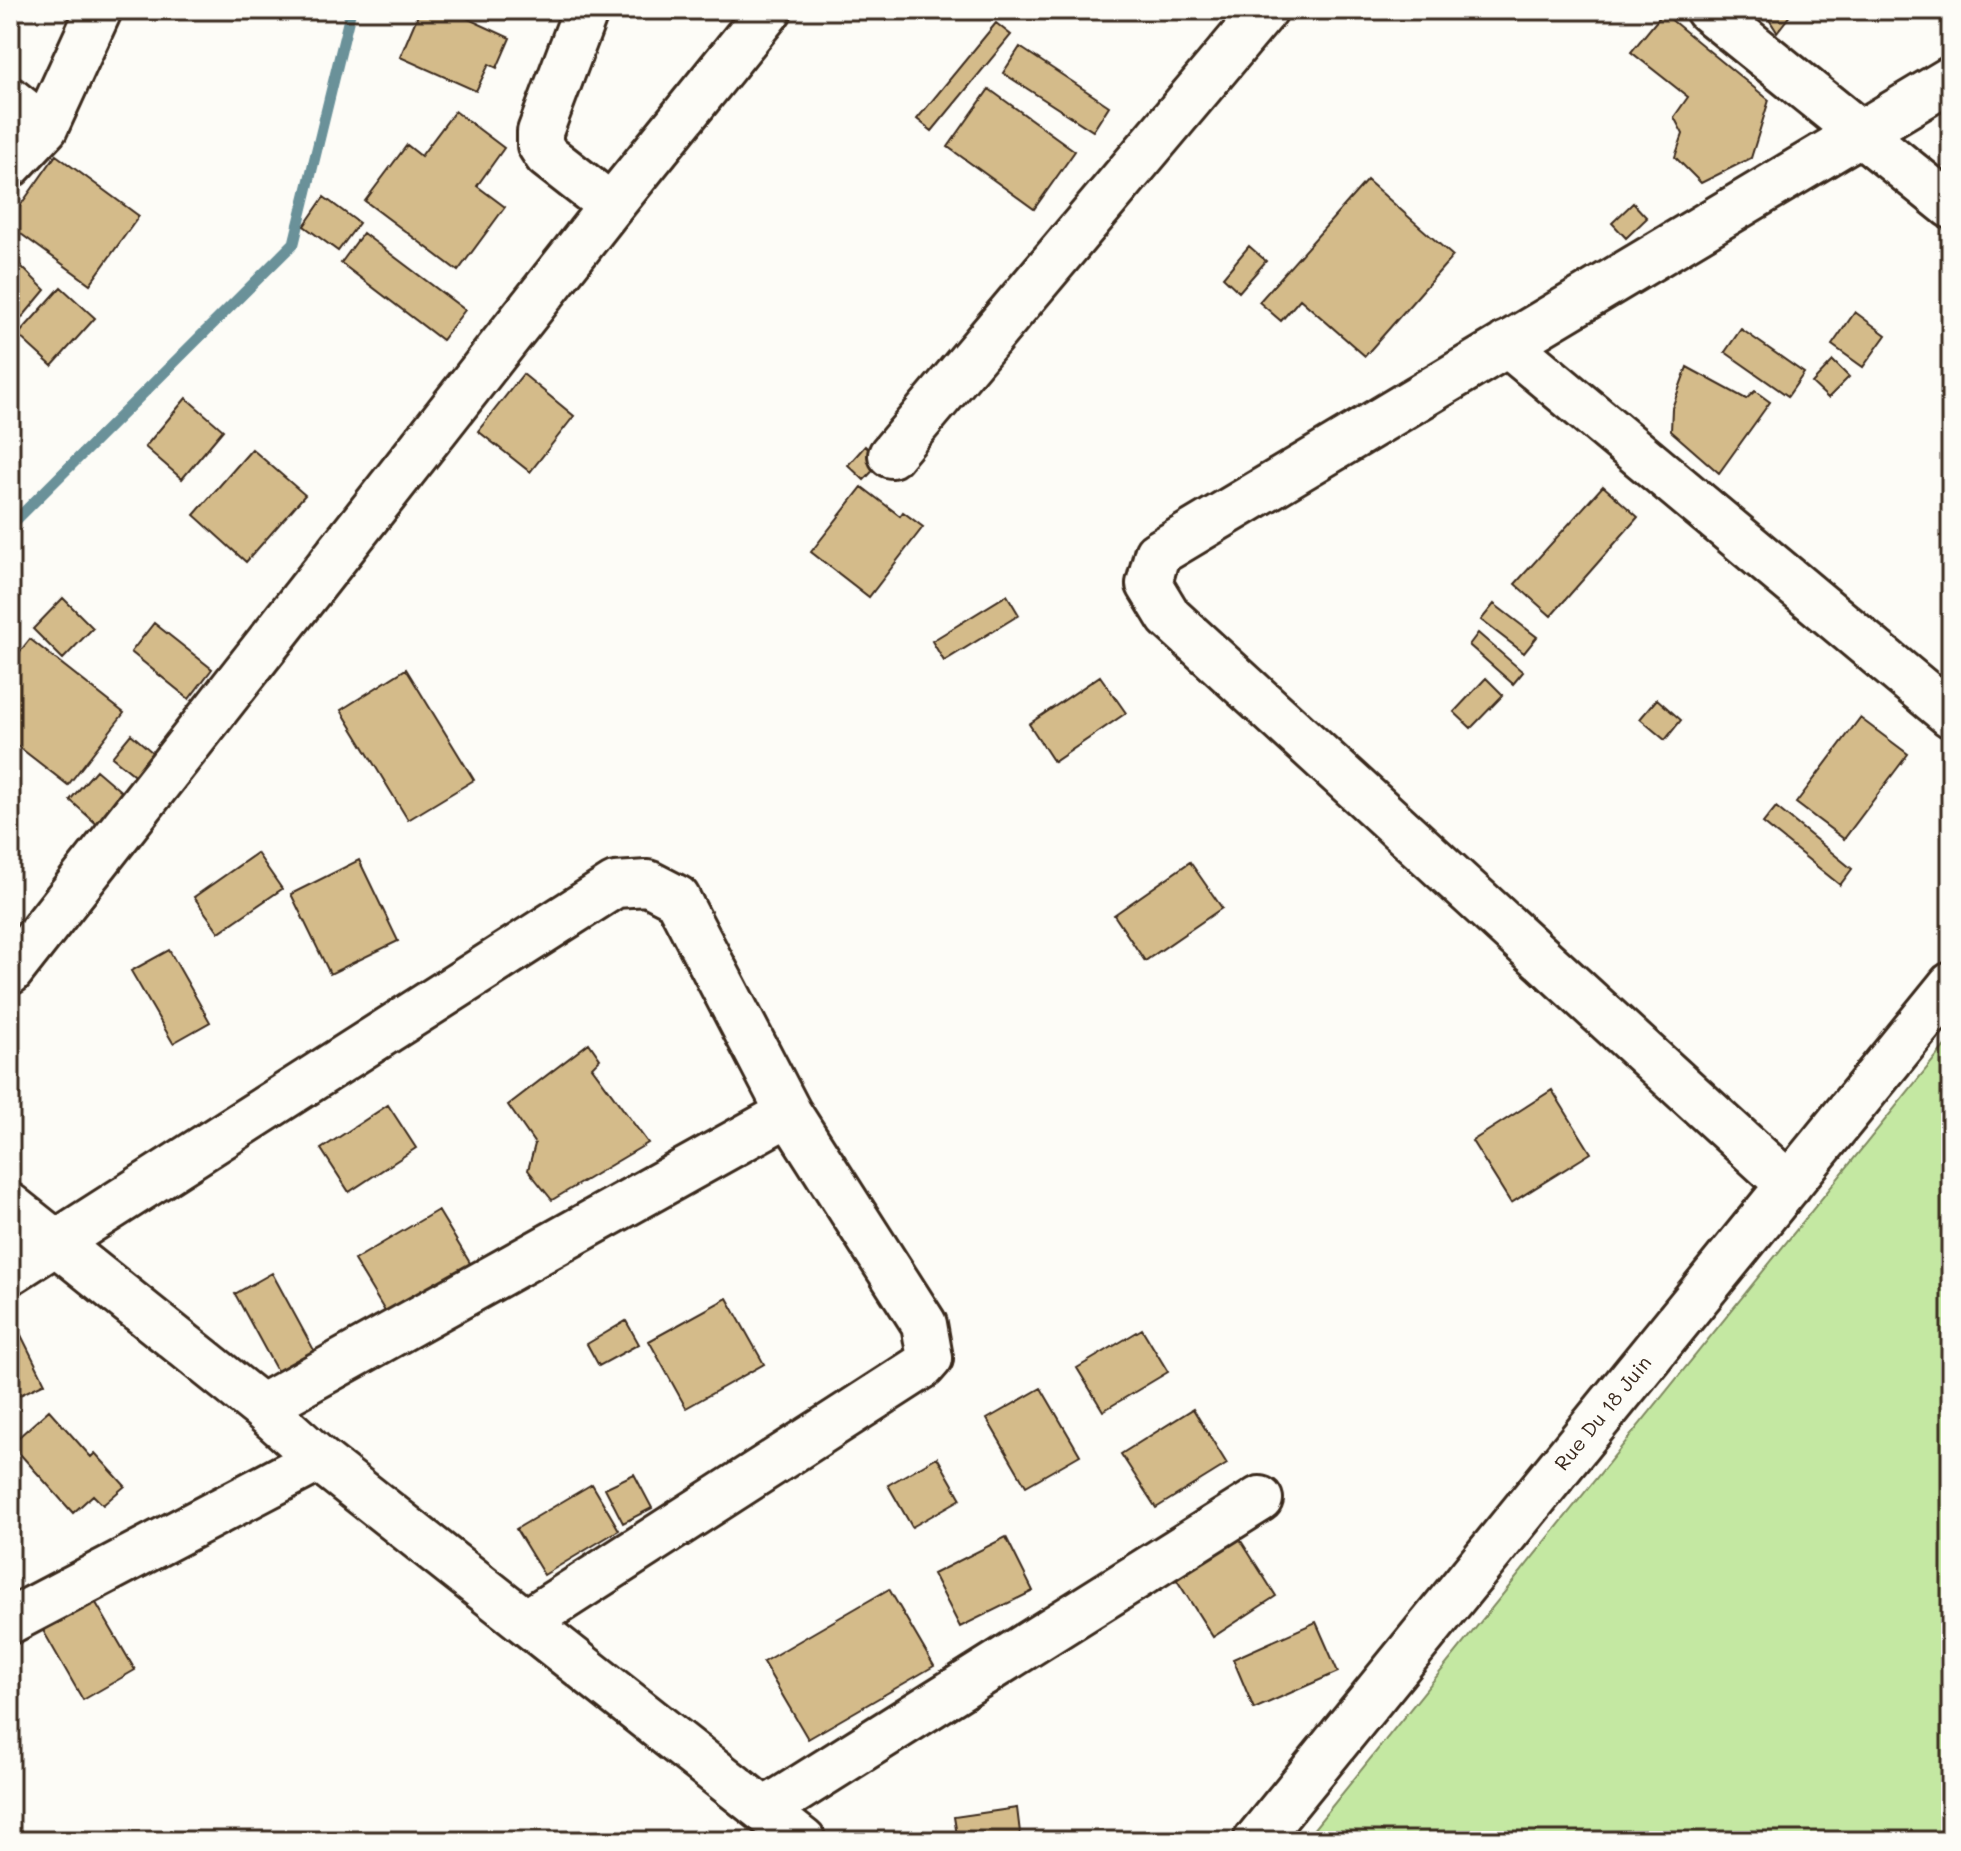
<svg xmlns="http://www.w3.org/2000/svg" width="1961" height="1851" viewBox="0 0 1961 1851" font-family="Mali,sans-serif">
  <style>
    .green { fill: #c4e8a2; stroke: #808960; stroke-width: 2 }
    .lines { fill: none; stroke-linecap: round; stroke-linejoin: round }
    .stream { stroke: #6a9199; stroke-width: 11 }
    .building { fill: #d4bb8a; stroke: #3b2a1e; stroke-width: 2 }
    .minor-casing { stroke: #3b2a1e; stroke-width: 50 }
    .minor { stroke: #fdfcf7; stroke-width: 44 }
    .labels { text-anchor: middle; stroke-width: 7; stroke-linejoin: round; paint-order: stroke }
    .street-label { font-size: 20px; fill: #3b2a1e; stroke: #fdfcf7 }
  </style>
  <rect width="100%" height="100%" fill="#fdfcf7"/>
  <filter id="ink" filterUnits="userSpaceOnUse"><feTurbulence type="fractalNoise" baseFrequency=".0125" numOctaves="2"/><feDisplacementMap in="SourceGraphic" scale="16" xChannelSelector="R" yChannelSelector="G"/><feConvolveMatrix kernelMatrix="1 2 1 2 8 2 1 2 1" color-interpolation-filters="sRGB"/></filter>
  <g filter="url(#ink)">
    <path class="green" d="M1951 1038V1841H1304Z"/>
    <g class="lines">
      <path class="stream" d="M10 526 294 243 351 10"/>
    </g>
    <path class="building" d="M420 10H449L510 38 497 68 489 64 476 91 400 57Z
      M1763 10H1794L1777 32Z
      M1663 13 1769 100 1751 158 1701 183 1675 157 1683 134 1674 117 1688 97 1631 52Z
      M996 23 1011 35 932 131 917 119Z
      M1020 47 1109 106 1093 131 1003 73Z
      M989 89 1075 151 1034 209 948 147Z
      M455 111 504 148 477 186 505 207 458 271 365 201 407 145 421 156Z
      M56 155 139 216 90 284 10 226V220Z
      M1367 180 1453 256 1365 356 1300 299 1281 321 1259 302Z
      M324 197 359 223 338 251 304 226Z
      M1633 203 1647 218 1626 238 1612 223Z
      M363 233 465 310 442 340 341 263Z
      M1249 246 1266 261 1239 292 1223 277Z
      M10 255 45 290 10 332Z
      M61 287 95 318 52 366 18 335Z
      M1855 312 1886 335 1863 367 1832 345Z
      M1741 329 1804 373 1788 396 1725 352Z
      M1833 361 1849 377 1828 398 1812 383Z
      M1687 367 1746 399 1755 391 1770 402 1719 473 1671 431 1672 408Z
      M523 374 574 416 530 472 478 431Z
      M186 398 223 430 182 479 145 447Z
      M865 446 882 461 864 480 848 465Z
      M252 449 305 495 246 562 194 515Z
      M1603 486 1638 517 1551 616 1515 584Z
      M862 487 900 516 903 512 923 527 869 597 811 552Z
      M1007 595 1019 615 944 661 932 641Z
      M63 598 93 628 63 659 33 629Z
      M1494 604 1537 637 1524 653 1481 620Z
      M154 623 212 669 189 699 131 652Z
      M1478 633 1523 672 1513 684 1469 645Z
      M30 639 124 713 68 785 10 740V664Z
      M406 669 474 780 408 820 341 710Z
      M1100 676 1126 713 1054 762 1029 724Z
      M1486 678 1503 695 1471 728 1454 712Z
      M1657 699 1681 720 1665 740 1640 719Z
      M1860 718 1908 754 1844 839 1796 803Z
      M131 734 166 764 148 786 112 757Z
      M96 770 138 806 111 837 70 800Z
      M1776 807 1852 869 1840 885 1763 823Z
      M257 853 282 889 219 932 194 897Z
      M359 860 398 941 330 974 291 894Z
      M1190 862 1222 908 1145 961 1114 915Z
      M169 950 210 1022 173 1043 131 971Z
      M589 1043 600 1059 592 1067 648 1143 552 1200 528 1170 535 1144 508 1105Z
      M1552 1090 1591 1153 1511 1203 1472 1141Z
      M388 1105 416 1148 349 1192 321 1149Z
      M438 1210 473 1268 389 1318 354 1260Z
      M272 1273 315 1352 278 1373 235 1294Z
      M727 1298 764 1364 686 1408 649 1341Z
      M14 1321 45 1383 18 1396 10 1381V1323Z
      M626 1321 639 1344 599 1366 587 1344Z
      M1142 1329 1168 1372 1103 1411 1077 1368Z
      M1041 1388 1080 1455 1026 1486 987 1419Z
      M1193 1409 1227 1464 1156 1508 1121 1454Z
      M49 1410 91 1457 95 1453 125 1486 103 1505 93 1495 73 1513 11 1444Z
      M937 1457 961 1499 912 1527 888 1485Z
      M634 1474 652 1508 623 1523 605 1488Z
      M592 1484 619 1530 544 1575 516 1529Z
      M1236 1533 1276 1596 1213 1637 1173 1574Z
      M1006 1537 1033 1591 960 1627 933 1574Z
      M889 1589 934 1666 808 1739 763 1662Z
      M89 1591 135 1670 83 1700 37 1620Z
      M1316 1622 1338 1672 1254 1709 1233 1659Z
      M1017 1808 1021 1841H958L954 1817Z"/>
    <g class="lines">
      <g class="minor-casing">
        <path id="minor" d="M586 10 540 132V145L547 156 611 206
          M1708 10 1951 206
          M10 100 45 128
          M10 165 45 128 99 10
          M1507 344 1951 715
          M891 455 1265 10
          M10 972 611 206 769 10
          M1789 1185 1169 617 1149 584 1157 554 1951 79
          M10 1206 261 1407 319 1459 803 1841
          M10 1272 615 885 648 883 677 898 789 1113 924 1324 930 1358 923 1366 526 1622
          M261 1407 789 1113
          M10 1621 319 1459
          M765 1810 1260 1499
          M1256 1841 1951 985"/>
      </g>
      <use href="#minor" class="minor"/>
    </g>
  </g>
  <g class="labels">
    <g class="street-label">
      <text transform="translate(1603 1413) rotate(-51)" y="7">Rue Du 18 Juin</text>
    </g>
  </g>
  <rect width="1961" height="1851" fill="none" stroke="#fdfcf7" stroke-width="40"/>
  <rect x="20" y="20" width="1921" height="1811" fill="none" stroke="#3b2a1e" stroke-width="3" filter="url(#ink)"/>
</svg>
